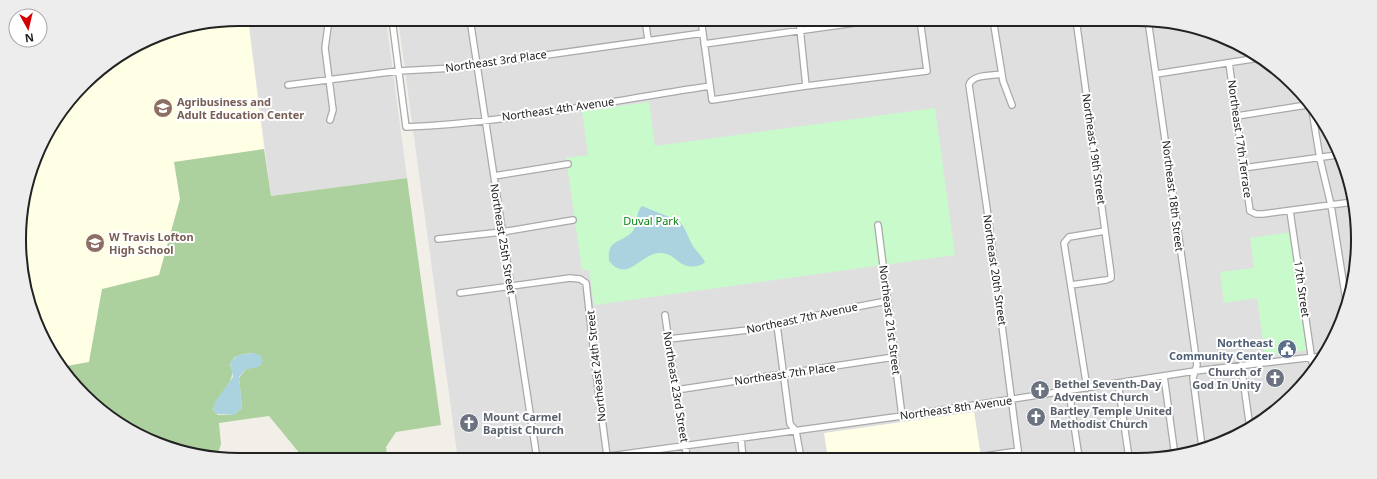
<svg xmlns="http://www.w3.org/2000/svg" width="1377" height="479" viewBox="0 0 1377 479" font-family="'Noto Sans',sans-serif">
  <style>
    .residential { fill: #e0dfdf }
    .education { fill: #ffffe5 }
    .forest { fill: #add19e; fill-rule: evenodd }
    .park { fill: #c8facc }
    .water { fill: #aad3df }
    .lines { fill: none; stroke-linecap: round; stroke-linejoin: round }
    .minor-casing { stroke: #a9a9a9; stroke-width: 8 }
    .minor { stroke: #fff; stroke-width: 5.5 }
    .labels { text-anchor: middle; stroke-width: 4; stroke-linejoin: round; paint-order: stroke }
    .street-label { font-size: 11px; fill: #222; stroke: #fff }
    .education-label { font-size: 11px; font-weight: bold; fill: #785e54; stroke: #fff; text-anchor: start }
    .park-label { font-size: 11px; fill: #0c8416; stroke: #fff }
    .service-label { font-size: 11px; font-weight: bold; fill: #4e5e75; stroke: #fff; text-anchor: end }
    .worship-label { font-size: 11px; font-weight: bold; fill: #5b616d; stroke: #fff; text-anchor: start }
    .rim { fill: none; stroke: #222; stroke-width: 2 }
  </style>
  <rect width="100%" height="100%" fill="#f2efe9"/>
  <path class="residential" d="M248 19H386L407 178 271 196Z
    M398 19H1137L1194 26 1272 64 1328 129 1356 210 1351 296 1328 350 1283 405 1235 437 1167 458H981L974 412 825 433 828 459 458 460Z"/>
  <path class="education" d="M239 19H248L264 149 174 162 180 199 159 276 102 290 89 362 61 367 56 362 26 296 21 211 42 142 94 74 155 36Z
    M974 412 981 458 828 459 824 433Z"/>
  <path class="forest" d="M264 149 271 196 407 178 441 425 396 432 386 447 388 460H305L269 416 219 423 221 444 217 457 183 453 117 423 61 367 89 362 102 289 159 275 180 199 174 162ZM254 353 261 365 246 369 239 378 242 408 234 415H218L213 410C217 393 239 381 230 365 233 354 244 354 254 353Z"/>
  <path class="park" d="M649 102 655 146 935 108 955 255 594 305 589 270H582L566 158 588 155 582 111Z
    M1292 232 1308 350 1265 356 1257 298 1224 303 1220 272 1254 268 1250 238Z"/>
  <path class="water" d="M642 206 679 221C686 228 688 238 693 246 697 252 702 256 705 262L703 264C678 274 678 251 658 253 640 255 627 283 609 261 607 238 621 244 632 232 639 225 635 212 642 206Z
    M254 353 260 355 263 361 259 367 246 369 239 377 242 408 234 415 217 414 213 410 215 402 233 377 230 362 239 355Z"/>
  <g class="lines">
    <g class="minor-casing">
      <path id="minor" d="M329 19 325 48 333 110 330 120
        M392 19 406 127C508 123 609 101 710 86
        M470 19 537 459
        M645 19 648 39
        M701 19 712 100 806 86 927 71 920 19
        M799 19 806 86
        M993 19 1003 81 1012 105
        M1148 20 1197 365 1193 378 1202 447
        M704 44 883 19
        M1229 63 1250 211 1256 214H1263L1353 202
        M1002 74C992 76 972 74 969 85L987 209 1019 458
        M1156 74 1259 58
        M288 85 398 71 454 68 703 33
        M1312 110 1320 159 1331 205 1347 306
        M1237 116 1307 105
        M1243 168 1337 155
        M494 176 568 164
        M1290 211 1313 368
        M878 225 902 416
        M438 239 502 232 573 220
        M1071 285 1106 280 1111 278V274L1076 19
        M460 293 570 278 580 279 586 283 597 381 607 456
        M665 315 683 439 688 459
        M777 325 790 424 796 431 801 459
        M669 339 757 329 845 309 887 301
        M1241 365 1250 428
        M1164 376 1175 456
        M1118 383 1129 458
        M1087 388 1064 243 1069 237 1105 231
        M676 390 894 357
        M1069 391 1079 458
        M741 438 743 459
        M985 456 1018 451
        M588 459 902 416 1195 371 1323 356"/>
    </g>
    <use href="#minor" class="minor"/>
  </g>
  <defs>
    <g id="school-disc" transform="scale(1)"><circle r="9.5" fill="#8d6e63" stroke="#fff"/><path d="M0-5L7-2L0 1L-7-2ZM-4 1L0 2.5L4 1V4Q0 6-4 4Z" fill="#fff"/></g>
    <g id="civic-disc" transform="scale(1)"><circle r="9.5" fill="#5c6f8a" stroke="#fff"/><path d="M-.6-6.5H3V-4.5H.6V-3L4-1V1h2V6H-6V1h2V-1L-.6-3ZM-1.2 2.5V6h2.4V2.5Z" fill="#fff"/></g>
    <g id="church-disc" transform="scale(1)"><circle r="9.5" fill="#6b7280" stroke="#fff"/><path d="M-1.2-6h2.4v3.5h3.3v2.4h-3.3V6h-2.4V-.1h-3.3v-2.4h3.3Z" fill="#fff"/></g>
  </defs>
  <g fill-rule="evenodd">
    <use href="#school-disc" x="163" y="108"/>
    <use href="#school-disc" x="95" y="243"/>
    <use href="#civic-disc" x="1287" y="349"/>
    <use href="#church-disc" x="1275" y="378"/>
    <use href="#church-disc" x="1040" y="390"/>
    <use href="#church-disc" x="1036" y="417"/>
    <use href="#church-disc" x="469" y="423"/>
  </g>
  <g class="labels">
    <g class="street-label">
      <text transform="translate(496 61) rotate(-8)" y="4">Northeast 3rd Place</text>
      <text transform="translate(558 109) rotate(-8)" y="4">Northeast 4th Avenue</text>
      <text transform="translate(1240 139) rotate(82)" y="4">Northeast 17th Terrace</text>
      <text transform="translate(1094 149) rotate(82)" y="4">Northeast 19th Street</text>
      <text transform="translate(1173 196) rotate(83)" y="4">Northeast 18th Street</text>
      <text transform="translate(503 239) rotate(81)" y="4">Northeast 25th Street</text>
      <text transform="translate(995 270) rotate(82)" y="4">Northeast 20th Street</text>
      <text transform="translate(1302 289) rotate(82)" y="4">17th Street</text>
      <text transform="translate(802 318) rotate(-12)" y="4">Northeast 7th Avenue</text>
      <text transform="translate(890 320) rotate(83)" y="4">Northeast 21st Street</text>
      <text transform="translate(596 366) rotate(-96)" y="4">Northeast 24th Street</text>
      <text transform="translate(785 374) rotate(-8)" y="4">Northeast 7th Place</text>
      <text transform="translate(676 387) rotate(81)" y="4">Northeast 23rd Street</text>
      <text transform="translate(956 408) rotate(-8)" y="4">Northeast 8th Avenue</text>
    </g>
    <g class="education-label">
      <text x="177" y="106">Agribusiness and<tspan x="177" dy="13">Adult Education Center</tspan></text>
      <text x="109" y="241">W Travis Lofton<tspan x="109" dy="13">High School</tspan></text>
    </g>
    <g class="park-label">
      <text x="651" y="225">Duval Park</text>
    </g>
    <g class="service-label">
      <text x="1273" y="347">Northeast<tspan x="1273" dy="13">Community Center</tspan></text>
    </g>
    <g class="worship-label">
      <text x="1261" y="376" text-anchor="end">Church of<tspan x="1261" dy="13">God In Unity</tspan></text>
      <text x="1054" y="388">Bethel Seventh-Day<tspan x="1054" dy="13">Adventist Church</tspan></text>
      <text x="1050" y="415">Bartley Temple United<tspan x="1050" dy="13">Methodist Church</tspan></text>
      <text x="483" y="421">Mount Carmel<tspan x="483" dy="13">Baptist Church</tspan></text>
    </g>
  </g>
  <path d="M0 0H1377V479H0ZM239 26H1138A213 213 0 0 1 1351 239V240A213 213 0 0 1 1138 453H239A213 213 0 0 1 26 240V239A213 213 0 0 1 239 26Z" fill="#ededed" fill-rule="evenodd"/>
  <path class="rim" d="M239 26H1138A213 213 0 0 1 1351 239V240A213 213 0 0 1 1138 453H239A213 213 0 0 1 26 240V239A213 213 0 0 1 239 26Z"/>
  <g transform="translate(28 28) rotate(172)"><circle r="19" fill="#ffffff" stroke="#a7a7a7"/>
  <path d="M0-3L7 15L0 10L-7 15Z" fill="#d40000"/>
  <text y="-6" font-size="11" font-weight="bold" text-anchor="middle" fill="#222222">N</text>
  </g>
</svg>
